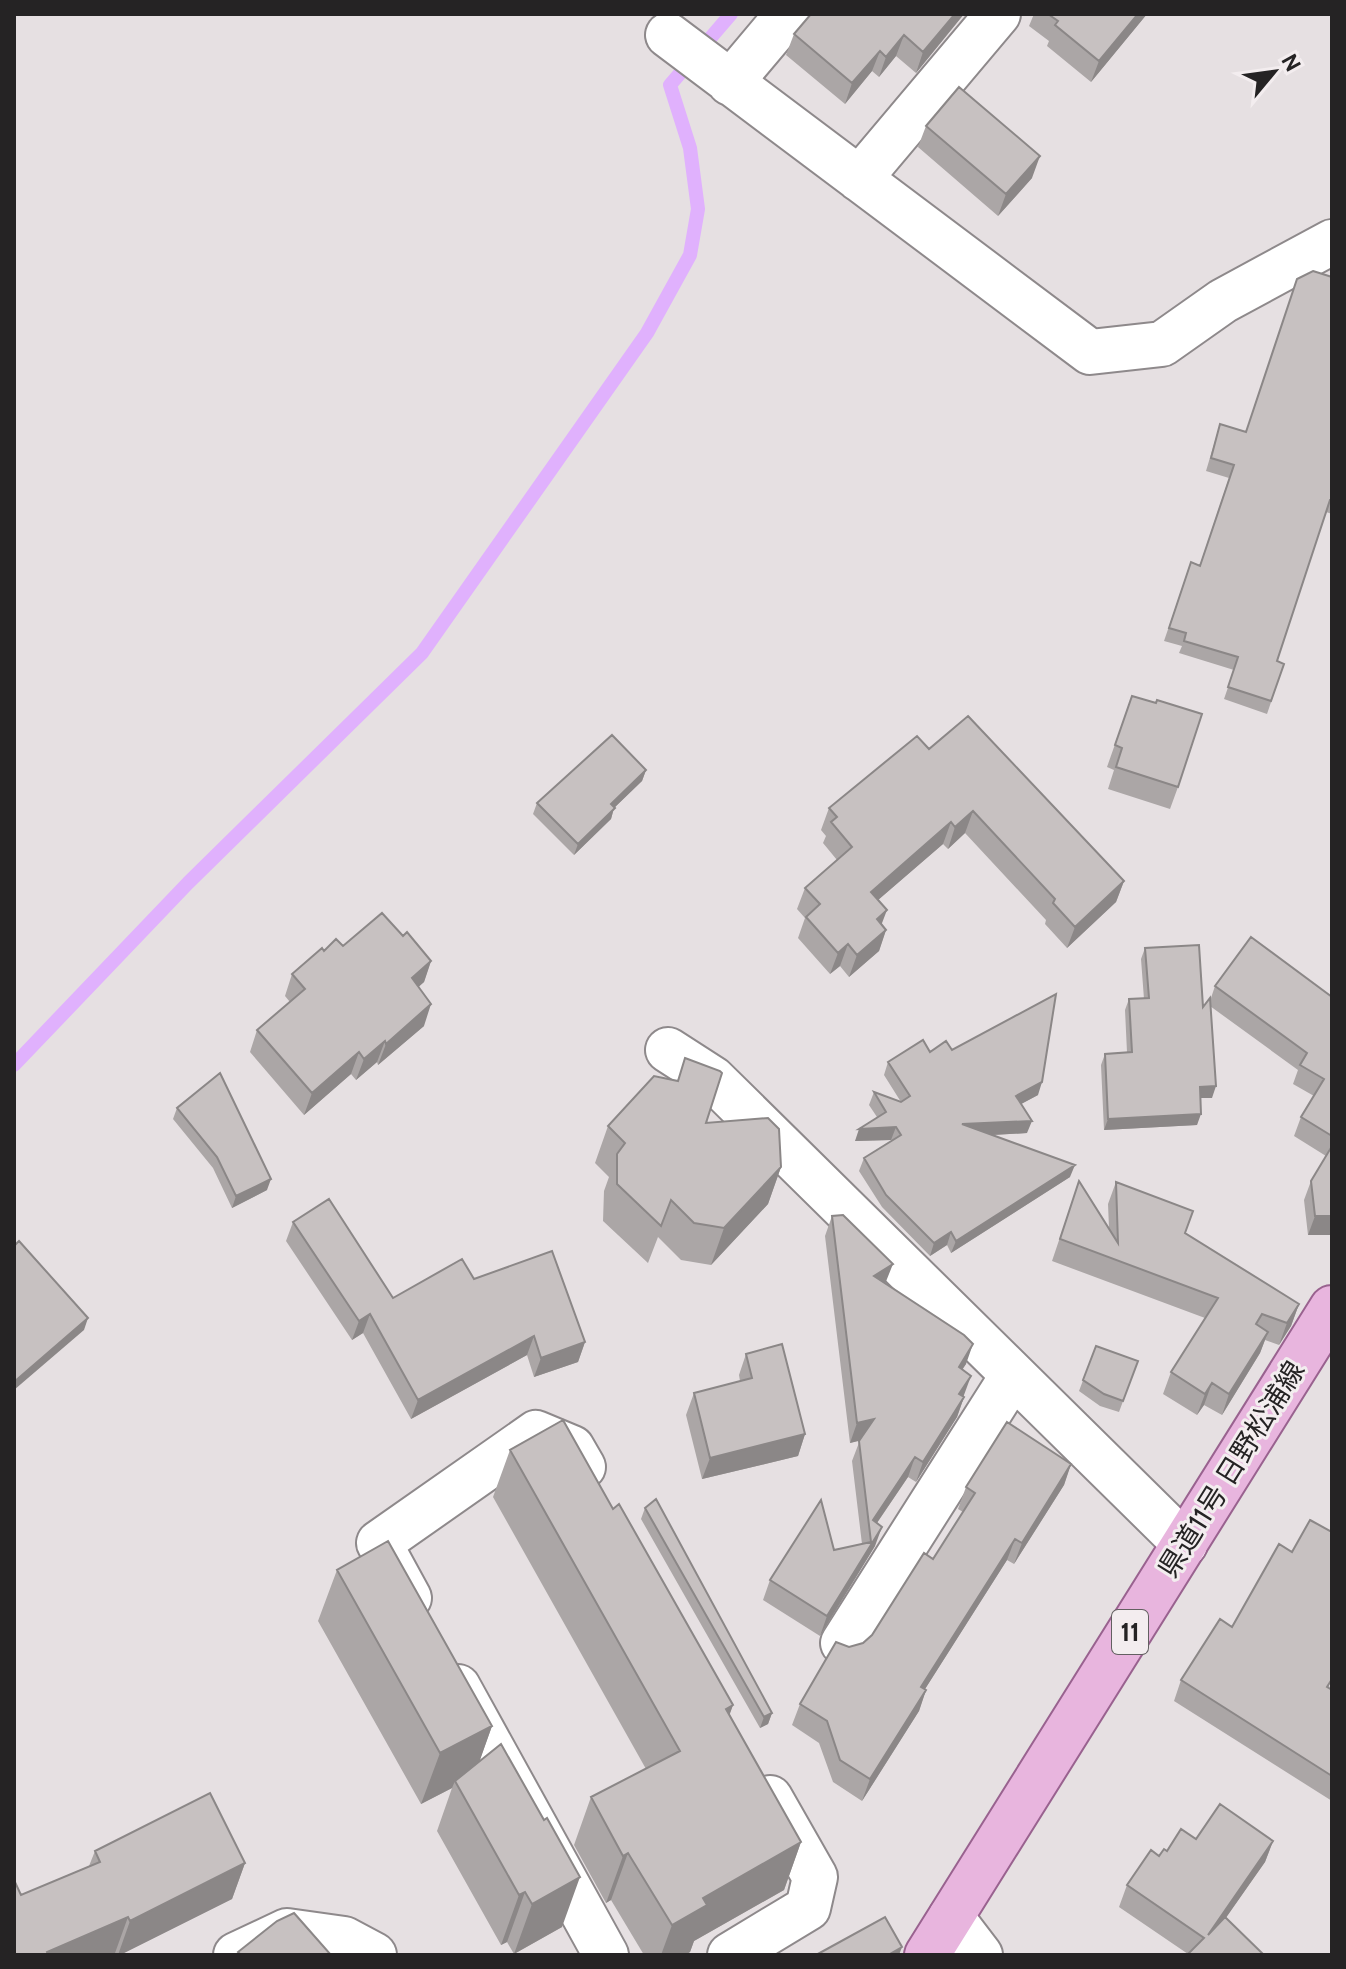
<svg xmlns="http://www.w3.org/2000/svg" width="1346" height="1969" viewBox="0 0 1346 1969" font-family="Cabin,'Noto Sans JP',sans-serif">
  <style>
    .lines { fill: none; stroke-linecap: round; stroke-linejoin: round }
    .stream { stroke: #e0b1fd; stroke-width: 14 }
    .minor-casing { stroke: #8e898b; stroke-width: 48 }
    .major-casing { stroke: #99628f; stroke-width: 48 }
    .minor { stroke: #fff; stroke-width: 44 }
    .major { stroke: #e8b5de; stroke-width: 44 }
    .wall { fill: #aba6a6 }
    .shaded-wall { fill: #8b8787 }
    .building { fill: #c7c1c1; stroke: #8b8787; stroke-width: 2 }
    .labels { text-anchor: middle; stroke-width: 6; stroke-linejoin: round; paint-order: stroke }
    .shield { fill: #f3edef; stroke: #636061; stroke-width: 2 }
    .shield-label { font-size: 26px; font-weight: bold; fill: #252324 }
    .street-label { font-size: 28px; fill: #252324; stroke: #f3edef }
  </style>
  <rect width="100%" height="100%" fill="#e6e0e2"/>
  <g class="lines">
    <path class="stream" d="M14 1065 188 883 422 653 647 333 690 255 698 209 690 148 670 85 731 14"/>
    <g class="minor-casing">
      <path id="minor" d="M668 35 1090 352 1162 344 1223 301 1332 242
        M730 83 788 14
        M859 179 998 14
        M668 1050 713 1079 1185 1544
        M409 1598 379 1543 536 1433 572 1448 583 1467
        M843 1643 1013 1375
        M458 1687 606 1955
        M951 1917 980 1955
        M236 1955 287 1931 344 1939 374 1955
        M730 1955 808 1908 815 1877 770 1798"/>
    </g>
    <g class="major-casing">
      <path id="major" d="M927 1955 1332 1308"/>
    </g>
    <use href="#minor" class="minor"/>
    <use href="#major" class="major"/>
  </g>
  <path class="wall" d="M811 14H964L916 73 896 56 879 77 872 71 845 104 786 55 794 34Z
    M1034 14H1147L1091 82 1047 46 1049 41 1029 26Z
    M926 126 1032 178 998 216 918 147Z
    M1332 277V514L1326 512 1277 661 1284 664 1267 714 1224 699 1234 670 1179 653 1182 646 1164 641 1191 562 1200 565 1229 478 1206 471 1220 424 1246 432Z
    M1132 696 1178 787 1170 809 1108 789 1114 770 1107 767Z
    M929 749 1124 881 1116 902 1067 948 1045 924 1046 920 965 833 948 849 943 844 878 900 882 924 886 930 879 951 849 977 840 966 830 974 798 938 805 918 797 909 805 888 837 860 823 843 826 836 821 830 829 808Z
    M646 770 642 781 614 808 611 819 574 855 533 814 537 803Z
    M403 936 431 961 424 982 418 987 424 1026 378 1065 377 1062 356 1080 351 1074 304 1115 250 1052 257 1030 290 1002 285 996 292 974 324 951 343 946Z
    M1145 948 1203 1007 1210 1001 1215 986 1332 997V1235H1308L1304 1200 1311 1181 1326 1156 1294 1136 1301 1117 1314 1096 1293 1084 1298 1070 1210 1006 1212 1098H1200L1197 1125 1104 1130 1101 1065 1105 1054 1127 1052 1125 1010 1129 999H1144L1141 959Z
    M952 1050 1038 1095 1021 1104 1027 1133 992 1135 1070 1177 951 1253 947 1245 930 1256 882 1207 859 1171 864 1158 892 1141 891 1140 855 1141 877 1117 869 1105 874 1092 901 1102 884 1075 888 1062 930 1052Z
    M177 1108 267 1190 232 1208 213 1168 173 1119Z
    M706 1123 781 1167 768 1204 711 1265 681 1260 658 1237 648 1263 603 1221 604 1191 609 1177 595 1163 608 1126Z
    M1079 1181 1109 1228 1108 1204 1116 1182 1185 1233 1299 1304 1291 1326 1279 1345 1265 1340 1260 1353 1222 1415 1204 1405 1197 1415 1163 1394 1171 1372 1205 1318 1052 1261Z
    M832 1216 886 1284 966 1364 962 1369 964 1397 957 1417 916 1482 908 1477 877 1523 875 1546 820 1636 763 1600 770 1580 834 1550 862 1544 852 1461 860 1440 850 1443 825 1236Z
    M293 1222 393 1298 474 1279 585 1342 578 1362 534 1377 527 1355 411 1419 363 1333 352 1340 286 1241Z
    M1096 1346 1138 1361 1119 1412 1100 1406 1079 1391Z
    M746 1354 805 1434 798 1456 702 1479 686 1415 694 1393 740 1381 739 1375Z
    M510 1450 613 1509 733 1705 729 1715 801 1842 784 1890 694 1941 690 1952 685 1955H644L611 1900 606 1903 574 1845 591 1797 646 1769 493 1497Z
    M1071 1464 1064 1485 1014 1564 1007 1560 925 1689 926 1690 919 1711 862 1801 833 1782 819 1743 792 1725 800 1704 849 1647 863 1643 872 1635 933 1559 963 1512 958 1509 966 1487Z
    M645 1508 772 1713 768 1724 760 1728 641 1519Z
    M1292 1552 1330 1689 1332 1690V1801L1174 1701 1181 1680 1232 1627Z
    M337 1570 492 1726 479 1762 562 1927 514 1954 507 1942 501 1945 437 1831 452 1788 421 1804 318 1621Z
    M1196 1839 1273 1841 1265 1862 1226 1917 1188 1954 1119 1907 1127 1885 1159 1856 1167 1851Z
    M95 1851 245 1863 232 1899 120 1955H116L115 1953 110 1955H14L21 1895 89 1866Z"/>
  <path class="shaded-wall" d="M955 14H964L916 73 923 52Z
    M1138 14H1147L1091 82 1099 61Z
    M904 35 896 56 879 77 886 57Z
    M880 51 872 71 845 104 852 83Z
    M1040 156 1032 178 998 216 1006 194Z
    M646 770 642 781 614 808 611 819 574 855 578 844 611 804Z
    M973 811 965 833 948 849 955 827Z
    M951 822 943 844 863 913 871 892Z
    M1124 881 1116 902 1067 948 1075 927Z
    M887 910 879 931 877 919Z
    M886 930 879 951 849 977 857 955Z
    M848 944 840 966 830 974 838 953Z
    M431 961 424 982 404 1000 412 978Z
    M431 1004 424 1026 378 1065 386 1044Z
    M385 1041 377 1062 356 1080 364 1059Z
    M359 1052 351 1074 304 1115 312 1093Z
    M1042 1082 1038 1095 1012 1109 1016 1096Z
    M1216 1086 1212 1098H1196L1200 1087Z
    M1201 1114 1197 1125 1104 1130 1108 1119Z
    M1032 1121 1027 1133 957 1137 962 1124Z
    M896 1127 891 1140 855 1141 859 1129Z
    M1075 1165 1070 1177 951 1253 956 1241Z
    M781 1167 768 1204 711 1265 724 1228Z
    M271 1179 267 1190 232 1208 236 1196Z
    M1315 1216H1332V1235H1308Z
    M951 1232 947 1245 930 1256 934 1243Z
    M893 1264 885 1284 874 1276Z
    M1299 1304 1291 1326 1279 1345 1287 1323Z
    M370 1314 363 1333 352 1340 359 1321Z
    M88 1318 84 1330 14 1390V1382Z
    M1268 1332 1260 1353 1222 1415 1229 1394Z
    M534 1336 527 1355 411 1419 418 1400Z
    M585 1342 578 1362 534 1377 541 1358Z
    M973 1344 966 1364 951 1387 959 1367Z
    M971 1376 964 1395 952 1414 959 1394Z
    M1212 1383 1204 1405 1197 1415 1205 1394Z
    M964 1397 957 1417 916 1482 923 1462Z
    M874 1419 867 1439 850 1443 857 1423Z
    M805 1434 798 1456 702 1479 710 1458Z
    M915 1457 908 1477 870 1533 873 1520Z
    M1071 1464 1064 1485 1014 1564 1022 1543Z
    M882 1527 875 1546 820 1636 827 1616Z
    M1015 1539 1007 1560 913 1708 921 1687Z
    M926 1690 919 1711 862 1801 870 1779Z
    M733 1705 716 1753 726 1709Z
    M772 1713 768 1724 760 1728 764 1717Z
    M492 1726 474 1777 455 1781 452 1788 421 1804 440 1753Z
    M1273 1841 1265 1862 1200 1955 1208 1935Z
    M801 1842 784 1890 694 1941 690 1952 685 1955H661L672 1925 703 1898Z
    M628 1853 611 1900 606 1903 623 1856Z
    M245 1863 232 1899 120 1955H118L130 1921Z
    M580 1877 562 1927 514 1954 532 1904Z
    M525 1892 507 1942 501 1945 519 1895Z
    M128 1917 115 1953 110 1955H46L47 1952Z
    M902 1947 899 1955H888Z"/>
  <path class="building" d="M811 14H955L923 52 904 35 886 57 880 51 852 83 794 34Z
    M1048 14H1138L1099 61 1055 25 1058 21Z
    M959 87 1040 156 1006 194 926 126Z
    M1313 271 1332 277V500H1330L1277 661 1284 664 1271 701 1228 687 1238 657 1184 641 1186 633 1169 628 1191 562 1200 566 1234 465 1211 458 1220 424 1246 432 1297 279Z
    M1132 696 1156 703 1157 700 1202 714 1178 787 1116 767 1122 748 1115 745Z
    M968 716 1124 881 1075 927 1053 903 1055 899 973 811 955 827 951 822 871 892 887 910 877 919 886 930 857 955 848 944 838 953 806 917 820 904 805 888 852 847 831 822 837 817 829 808 917 736 929 749Z
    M612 735 646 770 611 804 615 808 578 844 537 803Z
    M382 913 403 936 407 932 431 961 412 978 431 1004 386 1044 385 1041 364 1059 359 1052 312 1093 257 1030 305 989 292 974 322 948 324 951 336 939 343 946Z
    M1251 937 1332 997V1136L1301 1117 1324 1079 1300 1065 1307 1053 1215 986Z
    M1199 945 1203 1007 1210 998 1216 1086 1200 1087 1201 1114 1108 1119 1105 1054 1132 1052 1129 999 1149 998 1145 948Z
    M1056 994 1042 1082 1016 1096 1032 1121 962 1124 1075 1165 956 1241 951 1232 934 1243 886 1195 864 1158 901 1135 896 1127 859 1129 886 1112 874 1092 901 1102 910 1096 888 1062 923 1040 930 1052 946 1041 952 1050Z
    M685 1058 720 1071 722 1073 706 1123 768 1118 779 1129 781 1167 724 1228 694 1223 671 1200 661 1226 617 1184V1154L625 1143 608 1126 654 1076 678 1081Z
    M220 1073 271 1179 236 1196 217 1157 177 1108Z
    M1332 1146V1216H1315L1311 1181Z
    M1079 1181 1118 1243 1116 1182 1193 1211 1185 1233 1299 1304 1287 1323 1262 1314 1256 1324 1268 1332 1229 1394 1212 1383 1205 1394 1171 1372 1218 1298 1060 1239Z
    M329 1199 393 1298 462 1259 474 1279 552 1251 585 1342 541 1358 534 1336 418 1400 370 1314 359 1321 293 1222Z
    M843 1215 893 1264 874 1276 964 1335 973 1344 959 1367 971 1376 959 1394 964 1397 923 1462 915 1457 873 1520 882 1527 827 1616 770 1580 821 1500 834 1550 871 1542 859 1441 874 1419 857 1423 832 1216Z
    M19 1241 88 1318 14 1382V1246Z
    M782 1344 805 1434 710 1458 694 1393 752 1378 746 1354Z
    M1096 1346 1138 1361 1123 1401 1104 1394 1083 1380Z
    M563 1420 613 1509 619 1504 733 1705 726 1709 801 1842 703 1898 707 1905 672 1925 628 1853 623 1856 591 1797 680 1751 510 1450Z
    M1007 1422 1071 1464 1022 1543 1015 1539 921 1687 926 1690 870 1779 840 1760 827 1721 800 1704 836 1642 849 1647 863 1643 872 1635 924 1553 933 1559 975 1493 966 1487Z
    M656 1499 772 1713 764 1717 645 1508Z
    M1310 1520 1332 1532V1679L1327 1687 1332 1690V1776L1181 1680 1220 1619 1232 1627 1279 1544 1292 1552Z
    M388 1541 492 1726 440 1753 337 1570Z
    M501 1744 544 1820 547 1818 580 1877 532 1904 525 1892 519 1895 455 1781Z
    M210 1793 245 1863 130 1921 128 1917 47 1952 48 1955H14V1880L21 1895 100 1862 95 1851Z
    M1220 1804 1273 1841 1208 1935 1225 1917 1264 1955H1187L1204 1938 1127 1885 1151 1850 1159 1856 1164 1849 1167 1851 1181 1829 1196 1839Z
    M294 1913 331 1955H241L238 1952 277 1921Z
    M885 1917 902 1947 888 1955H816Z"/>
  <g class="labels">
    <rect class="shield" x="1112" y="1610" width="36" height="44" rx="6"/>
    <g class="shield-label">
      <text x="1130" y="1641">11</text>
    </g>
    <g class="street-label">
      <text transform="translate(1231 1469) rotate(-58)" y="10">県道11号 日野松浦線</text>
    </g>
  </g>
  <rect width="1346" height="1969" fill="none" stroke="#252324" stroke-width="32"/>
  <g transform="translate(1274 72) rotate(61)" stroke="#f3edef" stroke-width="6" paint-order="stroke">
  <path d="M0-6L14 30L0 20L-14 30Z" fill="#252324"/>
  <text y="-12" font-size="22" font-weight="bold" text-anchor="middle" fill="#252324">N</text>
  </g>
</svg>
